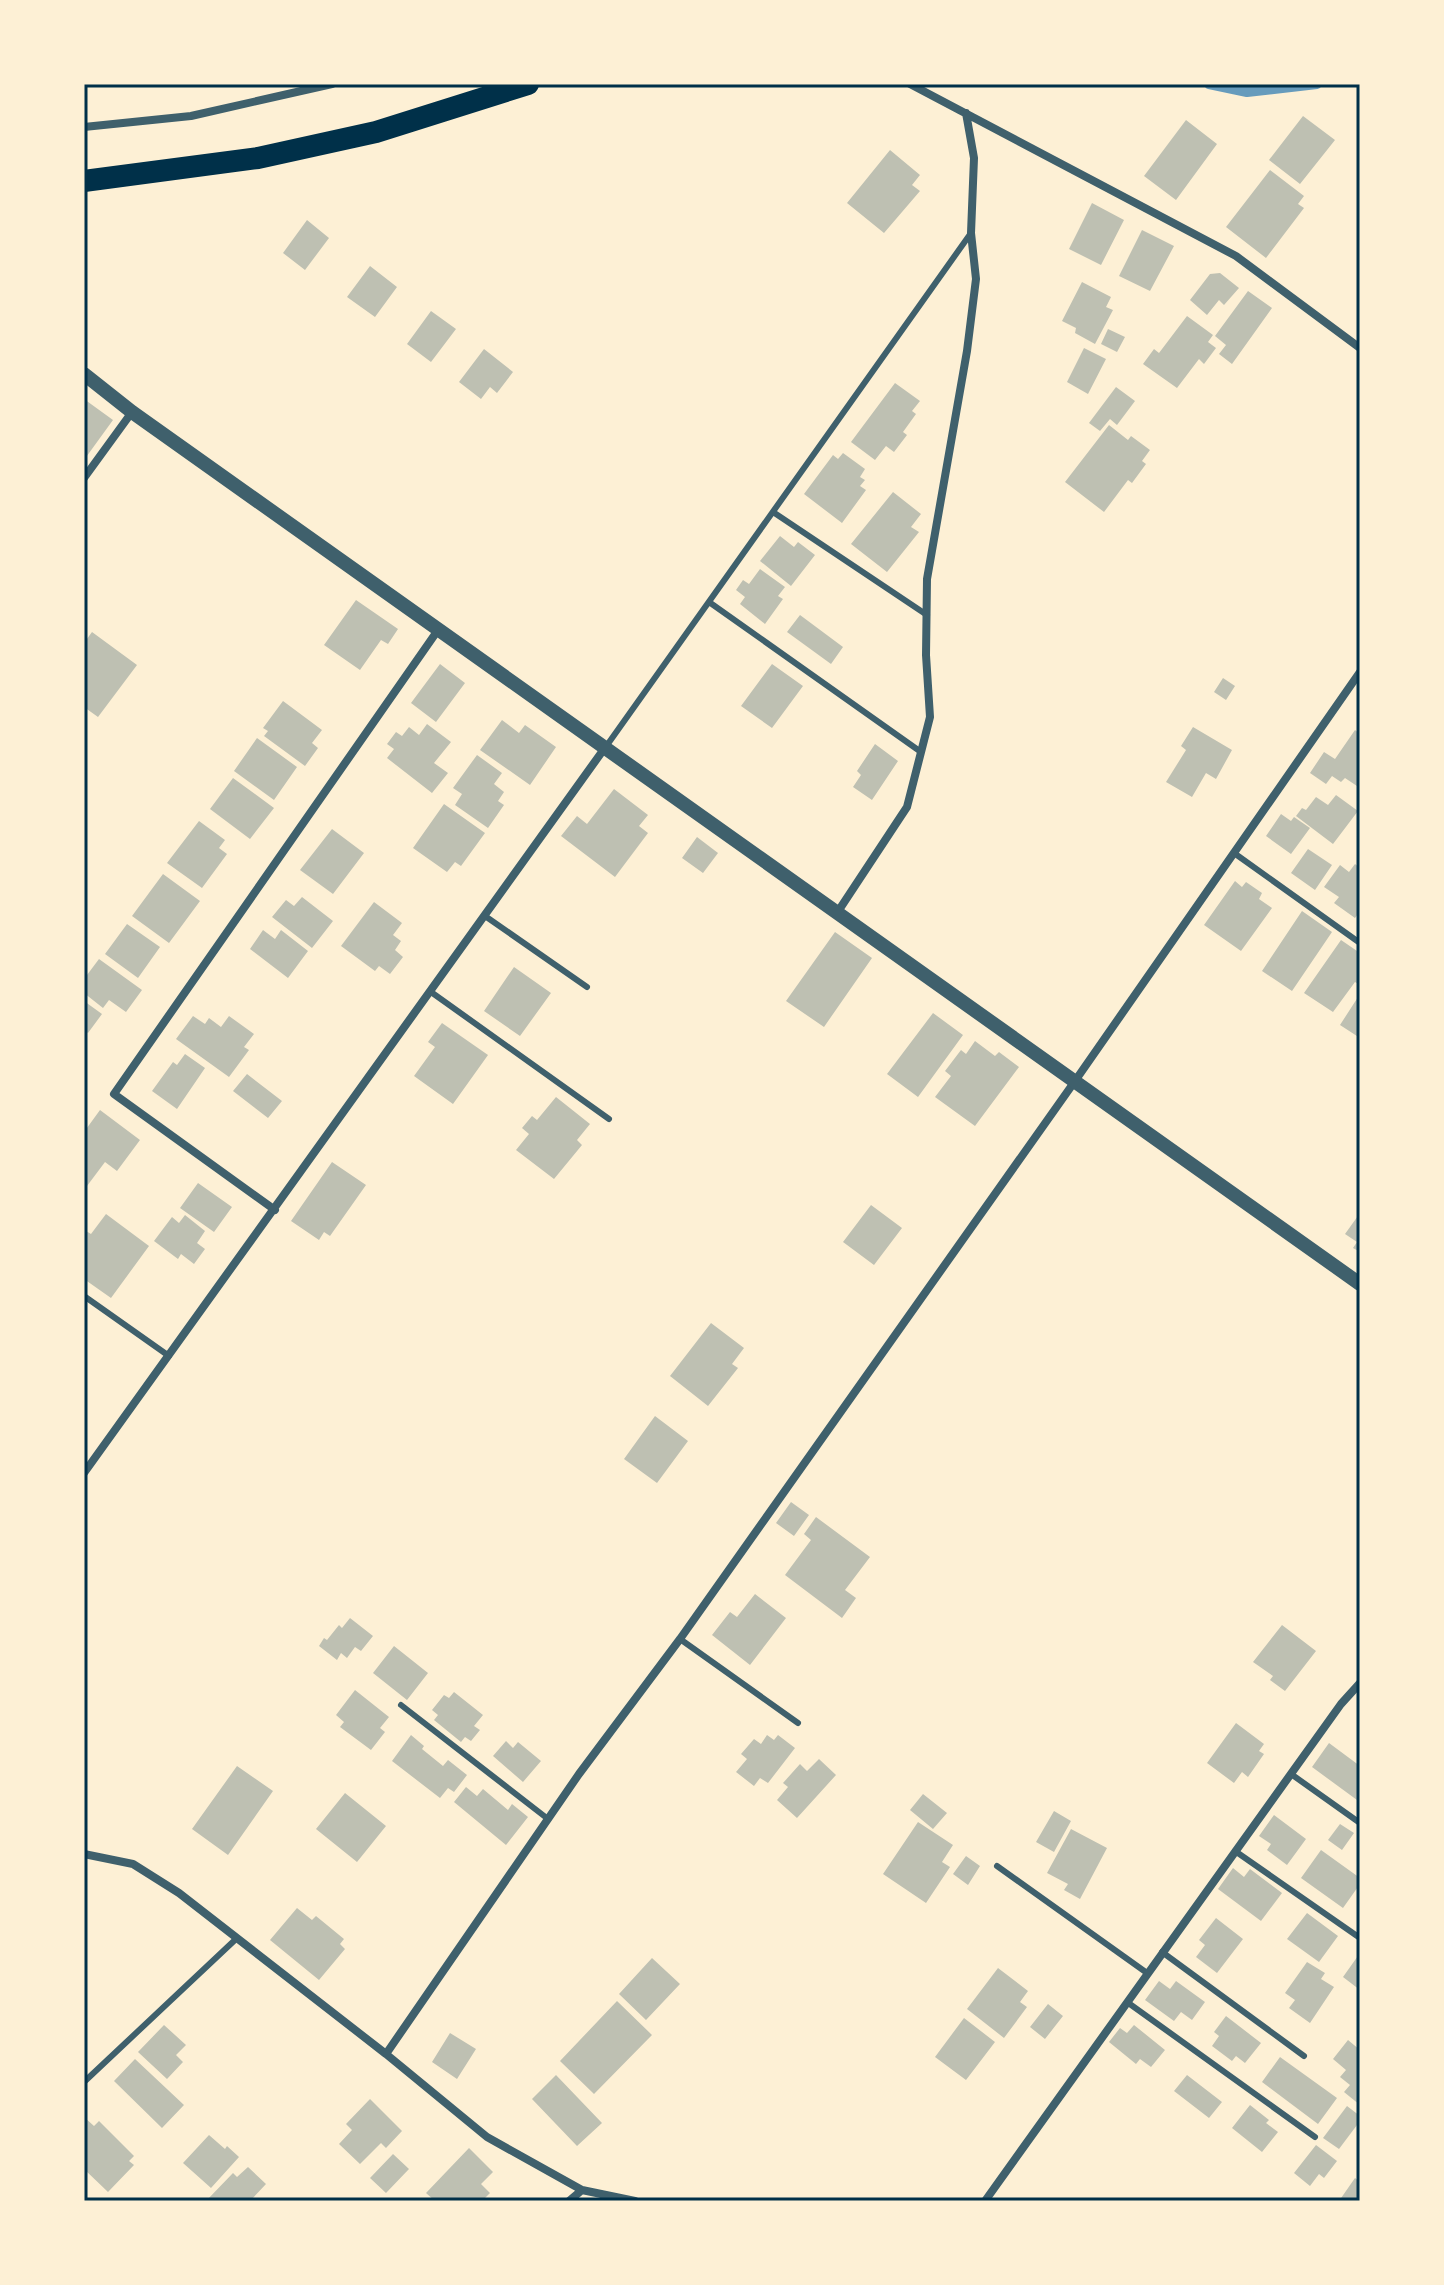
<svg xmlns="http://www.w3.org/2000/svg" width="1444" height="2285" viewBox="0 0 1444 2285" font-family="'Times New Roman',serif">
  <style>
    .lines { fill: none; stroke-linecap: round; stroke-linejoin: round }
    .stream { stroke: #669bbc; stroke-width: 10 }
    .building { fill: #bec0b2 }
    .service { stroke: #3f606c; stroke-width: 6 }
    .minor { stroke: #3f606c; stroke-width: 8 }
    .tertiary { stroke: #3f606c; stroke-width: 14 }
    .trunk { stroke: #003049; stroke-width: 22 }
    .neatline { fill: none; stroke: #003049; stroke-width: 3 }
  </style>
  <rect width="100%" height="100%" fill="#fdf0d5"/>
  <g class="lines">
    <path class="stream" d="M1209 84 1247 92 1317 84"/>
  </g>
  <path class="building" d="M1303 116 1335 140 1300 184 1269 160Z
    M1186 120 1217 144 1176 200 1144 176Z
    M890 150 920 175 912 185 920 191 884 233 847 203Z
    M1270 170 1304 196 1298 204 1304 208 1266 258 1226 227Z
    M1092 203 1124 220 1101 265 1069 249Z
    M307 220 329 238 305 270 283 253Z
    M1142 230 1174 246 1150 291 1119 276Z
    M370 266 397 287 375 317 347 297Z
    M1220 273 1239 288 1224 305 1219 300 1207 315 1190 300 1210 274Z
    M1082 282 1111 297 1106 307 1113 310 1095 344 1075 333 1076 328 1062 321Z
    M1248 291 1272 308 1232 364 1219 354 1226 345 1215 336Z
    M431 311 456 329 431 362 407 344Z
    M1187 316 1213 335 1208 342 1216 348 1204 364 1199 359 1177 388 1143 364 1154 349 1159 353Z
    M1108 329 1125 337 1117 352 1101 344Z
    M1084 348 1106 359 1088 394 1067 382Z
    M484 349 513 372 497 393 490 387 481 399 459 382Z
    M895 383 920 401 912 411 916 414 903 432 907 435 894 452 886 446 875 460 851 442Z
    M1116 387 1135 401 1117 425 1110 419 1100 431 1089 423Z
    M84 399 113 420 84 460Z
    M1109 425 1128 440 1131 436 1150 450 1142 461 1146 464 1132 483 1128 480 1104 512 1065 482Z
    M843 453 865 469 860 477 865 480 860 486 866 490 842 523 804 494 833 455 838 459Z
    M893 492 921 514 911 527 919 532 887 572 851 544Z
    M780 536 794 547 798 542 815 555 791 586 760 561Z
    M760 569 785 587 778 596 783 599 765 624 740 604 745 597 736 590 743 580 749 584Z
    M356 600 398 629 388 644 381 640 360 670 324 645Z
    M800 615 843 647 831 664 787 632Z
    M92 632 137 665 98 717 84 707V643Z
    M440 664 465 683 436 722 411 703Z
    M772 664 803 686 772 728 741 706Z
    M1223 678 1235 686 1226 700 1214 692Z
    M283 701 322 730 312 743 318 748 305 766 264 736 268 731 263 728Z
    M502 720 519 733 525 725 556 747 530 785 480 750Z
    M427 724 451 742 434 763 448 773 432 793 387 758 394 749 387 744 396 732 402 736 409 727 419 735Z
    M1193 727 1232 750 1216 779 1206 773 1192 797 1166 782 1186 750 1181 746Z
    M1355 730 1360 734V788L1345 778 1341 782 1332 776 1326 784 1310 773 1324 752 1335 759Z
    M257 738 297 767 274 800 234 771Z
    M875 744 898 761 872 800 853 787 861 775 857 771Z
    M477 755 502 773 494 784 504 792 498 801 504 805 488 828 455 805 462 794 453 788Z
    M233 778 274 808 250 839 210 809Z
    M614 789 648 815 639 826 648 833 615 877 561 836 577 816 587 824Z
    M1336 795 1358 811 1333 844 1296 816 1302 808 1306 810 1316 797 1328 805Z
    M444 804 485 833 461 866 455 862 447 872 413 848Z
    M1281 814 1291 821 1294 817 1310 828 1291 854 1266 836Z
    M199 821 225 840 219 848 227 854 202 888 167 863Z
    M332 829 364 853 333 894 300 870Z
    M697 837 718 853 703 873 682 858Z
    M1308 849 1332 865 1315 890 1291 873Z
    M1355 864 1360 868V911L1355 918 1334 903 1339 897 1324 887 1340 865 1349 872Z
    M163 874 200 901 169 943 132 916Z
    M1235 881 1242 887 1246 882 1262 893 1259 899 1272 908 1241 951 1204 925Z
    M302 897 333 921 312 948 272 917 286 900 294 906Z
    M374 902 402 923 393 935 401 941 395 950 403 957 390 974 379 966 375 971 341 946Z
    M1302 911 1332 932 1292 991 1262 971Z
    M127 924 160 947 138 978 105 954Z
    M263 930 275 939 281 930 308 951 288 978 250 949Z
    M835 932 872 958 824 1027 786 1001Z
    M1341 940 1360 953V985L1355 982 1333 1012 1304 993Z
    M99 959 142 990 126 1012 109 1000 103 1008 84 993V979Z
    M514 967 551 993 520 1036 484 1011Z
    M1360 994V1038L1340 1025Z
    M84 1001 102 1014 88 1033 84 1030Z
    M933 1013 963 1035 918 1097 887 1074Z
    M193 1016 205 1024 209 1018 221 1027 229 1016 254 1034 244 1047 249 1050 229 1077 176 1039Z
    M442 1023 488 1055 453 1104 414 1076 435 1047 428 1042Z
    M975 1041 995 1056 999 1052 1019 1067 975 1126 935 1097 951 1076 945 1071 961 1050 966 1054Z
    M185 1054 205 1068 177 1109 152 1091 173 1062 177 1065Z
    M247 1074 282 1101 268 1118 233 1091Z
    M556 1097 590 1124 577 1140 582 1145 554 1179 516 1150 529 1134 522 1128 532 1116 537 1120Z
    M100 1110 140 1140 117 1171 105 1162 84 1190V1132Z
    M332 1162 366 1185 330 1236 324 1232 319 1240 291 1221Z
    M198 1183 232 1207 214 1232 180 1208Z
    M871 1205 902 1228 874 1265 843 1242Z
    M1360 1213V1252L1353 1248 1357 1242 1345 1234Z
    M106 1214 149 1246 111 1298 84 1279V1233L86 1231 91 1234Z
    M185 1215 205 1231 197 1243 205 1249 194 1264 181 1254 178 1259 154 1241 172 1217 179 1223Z
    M711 1323 744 1348 732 1364 738 1368 708 1406 670 1376Z
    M655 1416 688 1441 657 1483 624 1459Z
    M791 1502 809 1515 794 1536 776 1523Z
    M816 1517 870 1557 845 1590 856 1598 842 1618 785 1575 811 1540 804 1534Z
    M755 1594 786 1618 750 1665 712 1635 730 1612 737 1617Z
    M350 1618 373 1636 361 1651 355 1647 347 1658 341 1653 337 1660 319 1646 324 1638 327 1640 339 1625 342 1628Z
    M1282 1625 1316 1651 1285 1691 1270 1680 1273 1676 1253 1662Z
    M394 1646 428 1673 407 1700 373 1673Z
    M355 1690 389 1717 380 1728 385 1732 371 1750 340 1727 344 1722 336 1715Z
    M454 1692 483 1715 474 1726 480 1730 471 1741 465 1737 461 1742 434 1720 438 1715 432 1710 444 1695 449 1698Z
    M1236 1723 1264 1744 1259 1751 1264 1754 1248 1777 1242 1772 1234 1783 1207 1763Z
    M411 1735 424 1746 422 1749 443 1766 448 1760 467 1775 454 1792 448 1788 440 1798 392 1761Z
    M767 1735 774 1740 778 1735 795 1748 768 1783 760 1778 754 1786 736 1772 747 1759 741 1754 754 1739 761 1744Z
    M506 1741 513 1748 518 1742 541 1761 523 1782 493 1756Z
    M1329 1743 1360 1766V1796L1357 1800 1312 1767Z
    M819 1759 836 1775 797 1818 777 1800 788 1787 783 1783 800 1764 807 1771Z
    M237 1766 273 1791 228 1855 192 1829Z
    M466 1787 477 1796 483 1789 508 1810 512 1804 528 1817 506 1845 454 1802Z
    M345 1793 386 1826 357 1862 316 1829Z
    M923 1794 947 1813 933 1829 910 1810Z
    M1054 1811 1071 1821 1054 1852 1036 1842Z
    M1274 1815 1306 1839 1287 1865 1267 1850 1271 1844 1259 1836Z
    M918 1822 953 1845 942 1862 950 1867 926 1903 883 1874Z
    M1340 1824 1354 1833 1342 1850 1328 1840Z
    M1071 1829 1107 1848 1080 1899 1064 1890 1068 1884 1047 1873Z
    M1321 1850 1360 1878V1884L1343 1908 1301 1878Z
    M966 1856 980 1866 968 1885 953 1874Z
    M1233 1868 1244 1877 1250 1869 1282 1893 1261 1921 1218 1889Z
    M297 1908 312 1920 316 1916 344 1939 340 1944 345 1949 319 1980 270 1940Z
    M1307 1913 1338 1936 1319 1962 1287 1939Z
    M1216 1918 1243 1939 1217 1973 1196 1957 1205 1945 1199 1940Z
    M1360 1953V1990L1343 1977Z
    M652 1958 680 1984 646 2020 619 1994Z
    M1307 1962 1325 1973 1321 1979 1334 1987 1310 2023 1289 2008 1295 2000 1285 1993Z
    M998 1968 1028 1991 1020 2002 1027 2007 1004 2038 967 2009Z
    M1159 1981 1170 1989 1176 1981 1205 2002 1192 2020 1181 2012 1174 2021 1145 2000Z
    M617 2001 652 2035 594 2094 560 2061Z
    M1048 2004 1063 2016 1045 2039 1030 2027Z
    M1226 2016 1261 2043 1245 2063 1236 2056 1232 2061 1212 2046 1219 2036 1214 2032Z
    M964 2018 995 2042 966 2080 935 2057Z
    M164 2025 186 2045 176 2055 183 2062 167 2079 138 2052Z
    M1134 2025 1165 2050 1151 2067 1140 2059 1136 2064 1109 2042 1120 2028 1127 2033Z
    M450 2033 476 2049 457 2079 432 2062Z
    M1348 2040 1360 2050V2105L1344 2092 1350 2085 1340 2077 1346 2070 1333 2059Z
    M1280 2057 1337 2098 1318 2124 1262 2082Z
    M135 2059 184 2105 162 2128 114 2081Z
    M556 2075 602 2123 577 2146 532 2099Z
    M1187 2075 1222 2102 1209 2118 1174 2091Z
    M370 2099 402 2131 386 2148 381 2143 360 2164 339 2144 352 2130 346 2124Z
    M1250 2105 1269 2120 1266 2123 1278 2132 1262 2152 1232 2128Z
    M1347 2106 1360 2116V2121L1339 2149 1323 2138Z
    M84 2117 94 2126 99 2121 134 2156 129 2161 134 2165 108 2192 84 2169Z
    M209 2135 225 2149 227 2146 239 2157 211 2188 183 2163Z
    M1316 2145 1337 2161 1324 2178 1319 2174 1310 2186 1294 2173Z
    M469 2148 493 2172 481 2184 490 2193 482 2201H435L426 2193Z
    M393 2154 409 2169 386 2193 370 2178Z
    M248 2167 266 2184 250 2201H206L233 2173 237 2177Z
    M1355 2178 1360 2182V2201H1339Z"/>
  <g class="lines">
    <path class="service" d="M773 512 927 615
      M709 602 921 752
      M605 748 971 233
      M1234 853 1360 943
      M485 916 587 987
      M431 992 609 1119
      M84 1296 169 1356
      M680 1639 798 1723
      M401 1705 548 1819
      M1291 1774 1360 1823
      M1235 1851 1360 1938
      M997 1866 1147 1973
      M1162 1952 1304 2056
      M1127 2002 1315 2137
      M84 2082 236 1939"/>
    <path class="minor" d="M910 84 1236 256 1360 348
      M84 127 191 116 332 84
      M84 478 132 412
      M837 913 907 807 930 717 926 655 927 579 967 351 976 279 971 233 974 158 966 113
      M275 1210 114 1094 438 630
      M84 1473 604 749
      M84 1854 133 1864 179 1893 386 2054 487 2137 582 2190 635 2201
      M386 2054 579 1774 680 1639 1075 1081 1360 672
      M569 2201 582 2190
      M985 2201 1341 1704 1360 1683"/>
    <path class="tertiary" d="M84 374 132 412 1360 1284"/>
    <path class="trunk" d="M84 181 258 158 376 132 528 84"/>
  </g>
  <rect width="1444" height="2285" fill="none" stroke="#fdf0d5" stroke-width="172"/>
  <rect x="86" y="86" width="1272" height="2113" class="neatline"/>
</svg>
